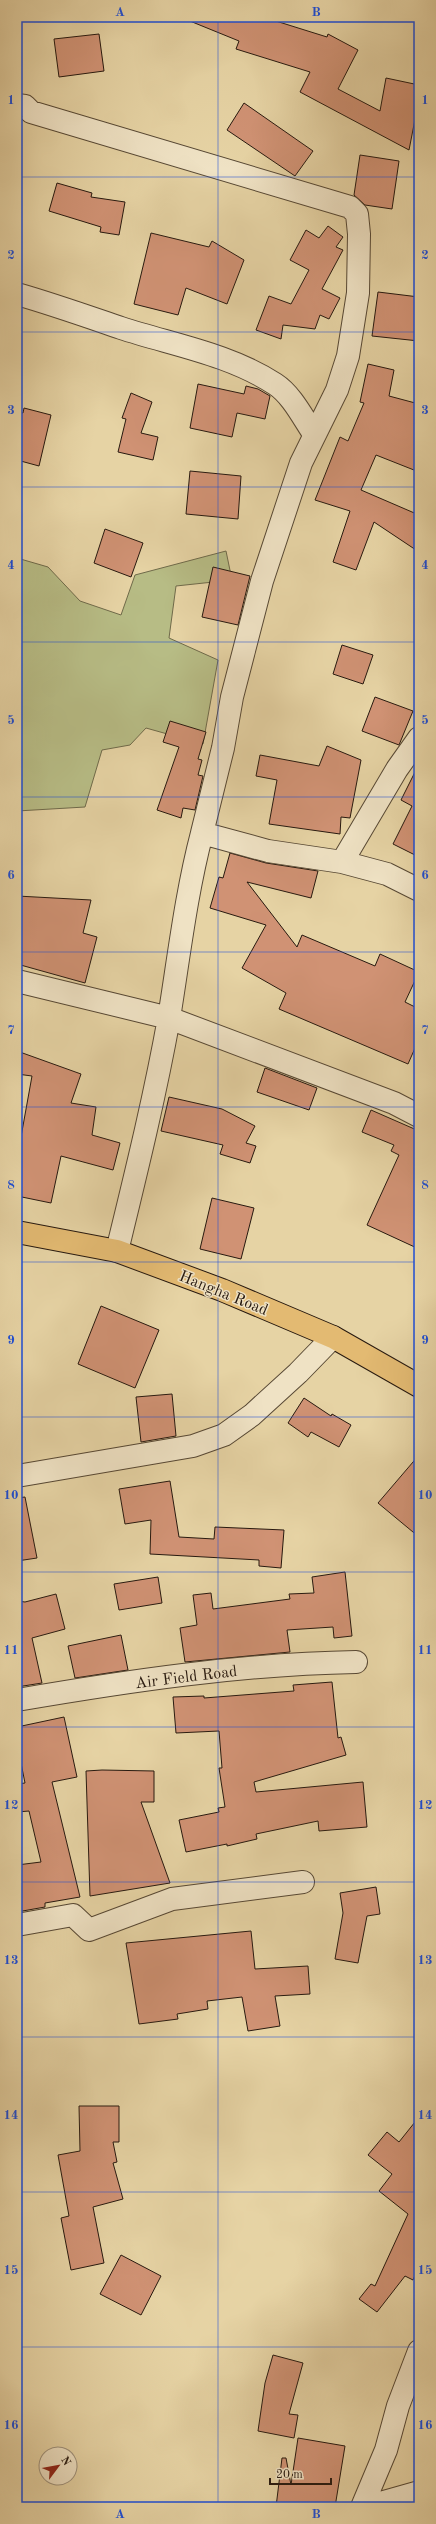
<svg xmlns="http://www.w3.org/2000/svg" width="436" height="2524" viewBox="0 0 436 2524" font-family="'Old Standard TT',serif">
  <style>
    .green { fill: #b7bc85; stroke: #6f6a4a }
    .building { fill: #d09274; stroke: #27190f }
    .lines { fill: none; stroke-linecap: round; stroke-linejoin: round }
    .minor-casing { stroke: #574834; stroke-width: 24 }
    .highway-casing { stroke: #27190f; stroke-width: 24 }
    .minor { stroke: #efe2c4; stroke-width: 22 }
    .highway { stroke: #e3ba72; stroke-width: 22 }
    .grid { fill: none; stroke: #1d4ed8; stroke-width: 1; stroke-opacity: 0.55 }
    .labels { text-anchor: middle; stroke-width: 3; stroke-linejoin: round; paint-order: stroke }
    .street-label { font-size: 16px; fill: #27190f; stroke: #efe2c4 }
    .neatline { fill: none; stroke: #1d4ed8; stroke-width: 1.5 }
    .grid-label { font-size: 13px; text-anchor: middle; font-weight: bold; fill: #1d4ed8 }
  </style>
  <rect width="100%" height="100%" fill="#e6d3a4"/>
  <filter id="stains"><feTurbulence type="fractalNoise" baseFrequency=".005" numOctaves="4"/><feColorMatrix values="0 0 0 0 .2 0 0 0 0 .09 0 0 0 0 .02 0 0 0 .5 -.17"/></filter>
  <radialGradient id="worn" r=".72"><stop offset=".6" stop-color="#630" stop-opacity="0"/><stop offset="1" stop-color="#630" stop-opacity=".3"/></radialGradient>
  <path class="green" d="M226 551 232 580 176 586 169 638 218 660 203 744 146 728 130 745 102 750 85 807 17 811V558L48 567 80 601 121 615 135 575Z"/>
  <path class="building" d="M180 17H263L327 37 328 34 358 50 338 89 380 111 386 78 419 85V99L409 150 300 92 310 72 236 49 239 41Z
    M99 34 104 71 59 77 54 39Z
    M244 103 313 151 295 176 227 130Z
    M360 155 399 161 392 209 365 205 354 195Z
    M57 183 92 193 91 197 125 202 119 235 100 232 101 227 49 211Z
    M328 226 343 237 336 247 343 250 322 289 340 298 329 319 320 315 315 329 283 325 281 339 256 330 269 296 291 304 309 270 290 260 306 230 319 238Z
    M151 233 209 247 212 241 244 260 227 304 186 288 178 315 134 304Z
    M378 292 419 297V341L372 336Z
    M368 364 394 370 389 396 419 404V472L376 455 361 490 419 515V552L374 522 356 570 333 562 350 511 315 500 340 437 348 441 364 403 360 402Z
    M198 384 244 394 246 386 258 389 270 396 265 419 237 413 232 437 190 428Z
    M131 393 152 402 141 433 158 437 153 460 118 452 126 419 122 418Z
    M24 408 51 415 39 466 17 460V412L23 413Z
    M190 471 241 476 238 519 186 514Z
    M105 529 143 543 131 577 94 563Z
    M213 567 250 576 238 625 202 617Z
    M342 645 373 655 363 684 333 674Z
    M375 697 413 711 399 745 362 731Z
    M170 721 206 732 198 759 202 760 198 775 203 776 195 810 183 808 181 818 157 810 179 747 163 742Z
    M327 746 361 760 350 818 341 817 340 834 269 824 277 780 256 776 260 755 319 766Z
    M419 764V857L393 844 412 806 401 800Z
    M230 853 266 863 318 871 311 898 247 882 297 947 302 935 375 966 380 954 419 972 405 1002 419 1009V1039L408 1064 279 1009 286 993 242 968 266 925 210 908 219 877 223 878Z
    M17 896 91 900 83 933 97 937 85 983 17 964Z
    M17 1051 81 1074 71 1103 96 1107 92 1135 120 1143 113 1170 61 1156 51 1203 17 1196V1159L32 1076 17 1074Z
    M265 1068 317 1088 309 1110 257 1092Z
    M169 1097 222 1109 255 1126 246 1143 256 1146 250 1163 220 1154 223 1145 161 1131Z
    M371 1110 419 1131V1249L367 1225 399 1155 391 1151 394 1145 362 1132Z
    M212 1198 254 1208 241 1259 200 1249Z
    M101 1306 159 1330 135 1388 78 1364Z
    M172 1394 176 1436 141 1442 136 1397Z
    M304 1398 331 1416 332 1414 351 1425 339 1447 311 1432 308 1437 288 1423Z
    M419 1455V1537L378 1503Z
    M170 1481 179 1537 214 1539 215 1527 284 1530 281 1568 259 1566V1560L150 1554 151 1520 125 1524 119 1489Z
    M25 1497 37 1558 17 1561V1498Z
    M345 1572 352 1636 334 1638 333 1627 287 1630 290 1652 185 1662 180 1628 197 1625 193 1595 211 1593 213 1609 290 1599 289 1594 314 1593 312 1577Z
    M158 1577 162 1603 119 1610 114 1584Z
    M56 1594 65 1629 32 1638 42 1683 17 1687V1601L25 1602Z
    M121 1635 128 1670 75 1678 68 1646Z
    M332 1682 338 1738 341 1737 346 1755 254 1782 256 1792 363 1782 367 1827 319 1831 318 1821 256 1834 257 1839 227 1846V1844L186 1852 179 1820 219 1812 218 1808 225 1807 219 1768H222L219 1731 176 1733 173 1697 204 1696V1698L294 1691 293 1685Z
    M64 1717 77 1777 52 1782 80 1897 45 1903V1907L17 1912V1865L41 1862 29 1811 17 1812V1784L25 1783 17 1743V1727Z
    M102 1770 154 1771V1802H141L170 1883 90 1896 86 1771Z
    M376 1887 380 1914 367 1916 358 1963 335 1959 343 1913 340 1893Z
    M251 1931 255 1969 308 1966 310 1994 275 1996 280 2026 248 2031 242 1997 207 2001 208 2009 177 2014 178 2019 139 2024 126 1943Z
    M79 2106H119V2142H113L117 2162 113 2163 123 2199 93 2207 104 2263 71 2270 61 2218 69 2216 58 2155 80 2151Z
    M419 2117V2266L413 2280 405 2276 377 2312 359 2299 371 2284 375 2286 408 2214 379 2191 392 2174 368 2155 387 2132 399 2142Z
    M121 2255 161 2276 141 2315 100 2294Z
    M273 2355 303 2363 289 2414 298 2415 294 2438 258 2431 265 2383Z
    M298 2438 345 2446 335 2507 295 2505V2507H276L282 2458H286L291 2485Z"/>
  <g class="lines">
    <g class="minor-casing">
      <path id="minor" d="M17 105 25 106 31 112 350 207 357 214 359 234 358 293 348 356 337 390 301 463 262 581 232 697 223 748 202 833
        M17 294C52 304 86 316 121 328 173 345 229 354 275 384 292 395 303 418 314 434
        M342 862 387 874 419 890
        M17 981 169 1018 394 1103 419 1116
        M117 1251C136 1173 155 1096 169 1018 179 956 186 894 202 833L268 851 342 862 397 769 419 738
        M17 1476 193 1446 224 1435 252 1415 298 1373 333 1337
        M17 1700C128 1681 242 1664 356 1662
        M17 1925 73 1915 89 1930 172 1899 303 1882
        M362 2507 386 2450 398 2406 419 2351
        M366 2507 419 2492"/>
    </g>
    <g class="highway-casing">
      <path id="highway" d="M17 1232 117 1251 222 1290 333 1337 419 1386"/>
    </g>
    <use href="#minor" class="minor"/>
    <use href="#highway" class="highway"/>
  </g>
  <path class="grid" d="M218 17V2507M17 177H419M17 332H419M17 487H419M17 642H419M17 797H419M17 952H419M17 1107H419M17 1262H419M17 1417H419M17 1572H419M17 1727H419M17 1882H419M17 2037H419M17 2192H419M17 2347H419"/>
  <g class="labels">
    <g class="street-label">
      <text transform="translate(224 1292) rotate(22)" y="6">Hangha Road</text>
      <text transform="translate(186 1676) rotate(-7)" y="6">Air Field Road</text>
    </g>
  </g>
  <rect width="436" height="2524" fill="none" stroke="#e6d3a4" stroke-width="44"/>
  <g transform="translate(58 2466) rotate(58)"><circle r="19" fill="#efe2c4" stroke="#9f927c"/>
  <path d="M0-3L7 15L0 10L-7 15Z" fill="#8f2418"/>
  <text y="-6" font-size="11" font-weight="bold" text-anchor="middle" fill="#27190f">N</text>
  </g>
  <path d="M270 2478v6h61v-6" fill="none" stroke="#27190f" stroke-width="2"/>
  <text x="276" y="2478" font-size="12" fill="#27190f" stroke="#efe2c4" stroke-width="3" paint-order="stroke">20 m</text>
  <rect x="22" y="22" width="392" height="2480" class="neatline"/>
  <g class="grid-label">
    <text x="120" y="16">A</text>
    <text x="316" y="16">B</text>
    <text x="11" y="104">1</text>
    <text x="425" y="104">1</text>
    <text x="11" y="259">2</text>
    <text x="425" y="259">2</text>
    <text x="11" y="414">3</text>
    <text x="425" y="414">3</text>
    <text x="11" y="569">4</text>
    <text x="425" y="569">4</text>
    <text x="11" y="724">5</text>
    <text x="425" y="724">5</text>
    <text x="11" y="879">6</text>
    <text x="425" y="879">6</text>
    <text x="11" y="1034">7</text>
    <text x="425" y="1034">7</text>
    <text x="11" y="1189">8</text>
    <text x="425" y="1189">8</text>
    <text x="11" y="1344">9</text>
    <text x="425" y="1344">9</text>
    <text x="11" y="1499">10</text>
    <text x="425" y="1499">10</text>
    <text x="11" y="1654">11</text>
    <text x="425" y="1654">11</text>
    <text x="11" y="1809">12</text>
    <text x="425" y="1809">12</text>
    <text x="11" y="1964">13</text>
    <text x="425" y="1964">13</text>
    <text x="11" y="2119">14</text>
    <text x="425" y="2119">14</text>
    <text x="11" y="2274">15</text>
    <text x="425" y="2274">15</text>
    <text x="11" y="2429">16</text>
    <text x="425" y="2429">16</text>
    <text x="120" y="2518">A</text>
    <text x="316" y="2518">B</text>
  </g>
  <rect width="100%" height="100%" filter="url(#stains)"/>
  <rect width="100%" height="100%" fill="url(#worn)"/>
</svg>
